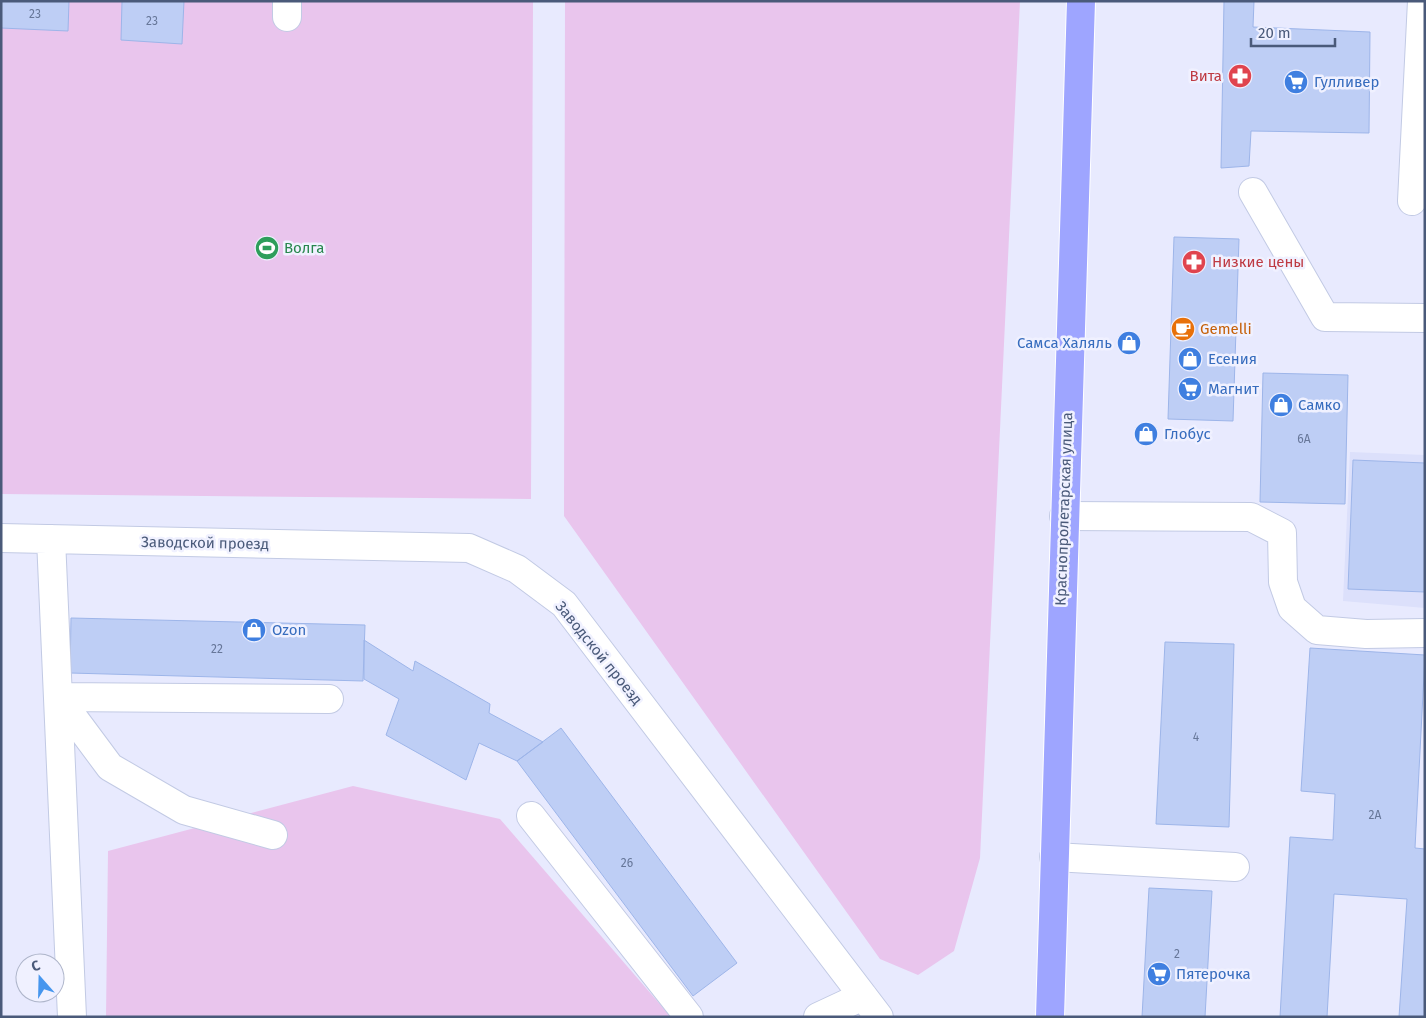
<svg xmlns="http://www.w3.org/2000/svg" width="1426" height="1018" viewBox="0 0 1426 1018" font-family="'Fira Sans',sans-serif">
  <style>
    .residential { fill: #dce0fb }
    .green { fill: #e9c5ed }
    .building { fill: #becef5; stroke: #9db5e9 }
    .lines { fill: none; stroke-linecap: round; stroke-linejoin: round }
    .minor-casing { stroke: #c2cae4; stroke-width: 30 }
    .major-casing { stroke: #fff; stroke-width: 30 }
    .minor { stroke: #fff; stroke-width: 28 }
    .major { stroke: #9ea5ff; stroke-width: 28 }
    .labels { text-anchor: middle; stroke-width: 5; stroke-linejoin: round; paint-order: stroke }
    .number-label { font-size: 12px; fill: #677799 }
    .health-label { font-size: 15px; fill: #be3a42; stroke: #f0f1ff; text-anchor: end }
    .shop-label { font-size: 15px; fill: #366cbe; stroke: #f0f1ff; text-anchor: start }
    .leisure-label { font-size: 15px; fill: #27864d; stroke: #f0f1ff; text-anchor: start }
    .food-label { font-size: 15px; fill: #c56008; stroke: #f0f1ff; text-anchor: start }
    .street-label { font-size: 15px; fill: #4a5a7a; stroke: #f0f1ff }
  </style>
  <rect width="100%" height="100%" fill="#e8eafe"/>
  <path class="residential" d="M1350 452 1425 455V608L1343 601Z"/>
  <path class="green" d="M1 1H533L531 499 1 494Z
    M565 1H1020L980 858 954 951 918 975 880 959 564 516Z
    M353 786 500 819 671 1017H106L108 851Z"/>
  <path class="building" d="M1 1H69L68 31 1 28Z
    M122 1H184L182 44 121 40Z
    M1224 1H1254L1253 27 1370 32 1369 133 1251 131 1249 166 1221 168Z
    M1174 237 1239 239 1233 421 1168 419Z
    M1263 373 1348 375 1345 504 1260 502Z
    M1353 460 1425 463V592L1348 589Z
    M71 618 365 625 363 681 70 673Z
    M364 640 413 671 415 661 490 704 489 713 543 742 517 761 479 743 466 780 386 735 399 699 364 679Z
    M1165 642 1234 644 1229 827 1156 824Z
    M1310 648 1425 655 1415 848 1425 849V1017H1399L1407 899 1334 894 1327 1017H1280L1290 837 1333 840 1335 794 1301 791Z
    M561 728 737 963 693 996 517 761Z
    M1149 888 1212 891 1205 1017H1142Z"/>
  <g class="lines">
    <g class="minor-casing">
      <path id="minor" d="M287 1V17
        M1253 192 1325 317 1425 318
        M1412 201 1422 1
        M1064 516 1251 517 1282 533 1283 582 1292 608 1317 630 1366 634 1425 633
        M1 538 469 548 517 569 564 604 879 1017
        M51 539 72 1017
        M531 816 689 1017
        M273 835 184 810 110 767 58 697 329 699
        M1054 857 1235 867
        M818 1017 863 996"/>
    </g>
    <g class="major-casing">
      <path id="major" d="M1050 1017 1081 1"/>
    </g>
    <use href="#minor" class="minor"/>
    <use href="#major" class="major"/>
  </g>
  <defs>
    <g id="pharmacy-disc" transform="scale(1.25)"><circle r="9.5" fill="#e0444e" stroke="#f0f1ff"/><path d="M-2-6h4v4h4v4h-4v4h-4v-4h-4v-4h4Z" fill="#fff"/></g>
    <g id="supermarket-disc" transform="scale(1.25)"><circle r="9.5" fill="#3f7fe0" stroke="#f0f1ff"/><path d="M-6-5.5h2.5l.6 2H6L4.5 2H-2.5L-4.4-4H-6ZM-1.5 3.2a1.3 1.3 0 1 0 .1 0ZM3 3.2a1.3 1.3 0 1 0 .1 0Z" fill="#fff"/></g>
    <g id="stadium-disc" transform="scale(1.25)"><circle r="9.5" fill="#2e9e5b" stroke="#f0f1ff"/><path d="M0-5a6.5 5 0 1 0 0 10a6.5 5 0 1 0 0-10ZM-3.5-1.8h7v3.6h-7Z" fill="#fff"/></g>
    <g id="cafe-disc" transform="scale(1.25)"><circle r="9.5" fill="#e8710a" stroke="#f0f1ff"/><path d="M-5.5-4.5H6V0H3Q3 3.5 0 3.5H-2.5Q-5.5 3.5-5.5 0ZM3-3.2v2h1.7v-2ZM-6 4.5H4V6H-6Z" fill="#fff"/></g>
    <g id="shop-disc" transform="scale(1.25)"><circle r="9.5" fill="#3f7fe0" stroke="#f0f1ff"/><path d="M-5-2.5h2.3a2.7 3.5 0 0 1 5.4 0H5L5.5 6h-11ZM-1.5-2.5h3a1.5 2.3 0 0 0-3 0Z" fill="#fff"/></g>
  </defs>
  <g fill-rule="evenodd">
    <use href="#pharmacy-disc" x="1240" y="76"/>
    <use href="#supermarket-disc" x="1296" y="82"/>
    <use href="#stadium-disc" x="267" y="248"/>
    <use href="#pharmacy-disc" x="1194" y="262"/>
    <use href="#cafe-disc" x="1183" y="329"/>
    <use href="#shop-disc" x="1129" y="343"/>
    <use href="#shop-disc" x="1190" y="359"/>
    <use href="#supermarket-disc" x="1190" y="389"/>
    <use href="#shop-disc" x="1281" y="405"/>
    <use href="#shop-disc" x="1146" y="434"/>
    <use href="#shop-disc" x="254" y="630"/>
    <use href="#supermarket-disc" x="1159" y="974"/>
  </g>
  <g class="labels">
    <g class="number-label">
      <text x="35" y="18">23</text>
      <text x="152" y="25">23</text>
      <text x="1304" y="443">6А</text>
      <text x="217" y="653">22</text>
      <text x="1196" y="741">4</text>
      <text x="1375" y="819">2А</text>
      <text x="627" y="867">26</text>
      <text x="1177" y="958">2</text>
    </g>
    <g class="health-label">
      <text x="1222" y="81">Вита</text>
      <text x="1212" y="267" text-anchor="start">Низкие цены</text>
    </g>
    <g class="shop-label">
      <text x="1314" y="87">Гулливер</text>
      <text x="1112" y="348" text-anchor="end">Самса Халяль</text>
      <text x="1208" y="364">Есения</text>
      <text x="1208" y="394">Магнит</text>
      <text x="1298" y="410">Самко</text>
      <text x="1164" y="439">Глобус</text>
      <text x="272" y="635">Ozon</text>
      <text x="1176" y="979">Пятерочка</text>
    </g>
    <g class="leisure-label">
      <text x="284" y="253">Волга</text>
    </g>
    <g class="food-label">
      <text x="1200" y="334">Gemelli</text>
    </g>
    <g class="street-label">
      <text transform="translate(1064 509) rotate(-88)" y="5">Краснопролетарская улица</text>
      <text transform="translate(205 543) rotate(1)" y="5">Заводской проезд</text>
      <text transform="translate(599 653) rotate(51)" y="5">Заводской проезд</text>
    </g>
  </g>
  <rect width="1426" height="1018" fill="none" stroke="#4a5a7a" stroke-width="5"/>
  <g transform="translate(40 978) rotate(340)"><circle r="24" fill="#f0f1ff" stroke="#aeb5ca"/>
  <path d="M0-4L9 19L0 12L-9 19Z" fill="#4696ee"/>
  <text y="-8" font-size="14" font-weight="bold" text-anchor="middle" fill="#4a5a7a">С</text>
  </g>
  <path d="M1251 38v8h84v-8" fill="none" stroke="#4a5a7a" stroke-width="2.5"/>
  <text x="1258" y="38" font-size="15" fill="#4a5a7a" stroke="#f0f1ff" stroke-width="4" paint-order="stroke">20 m</text>
</svg>
